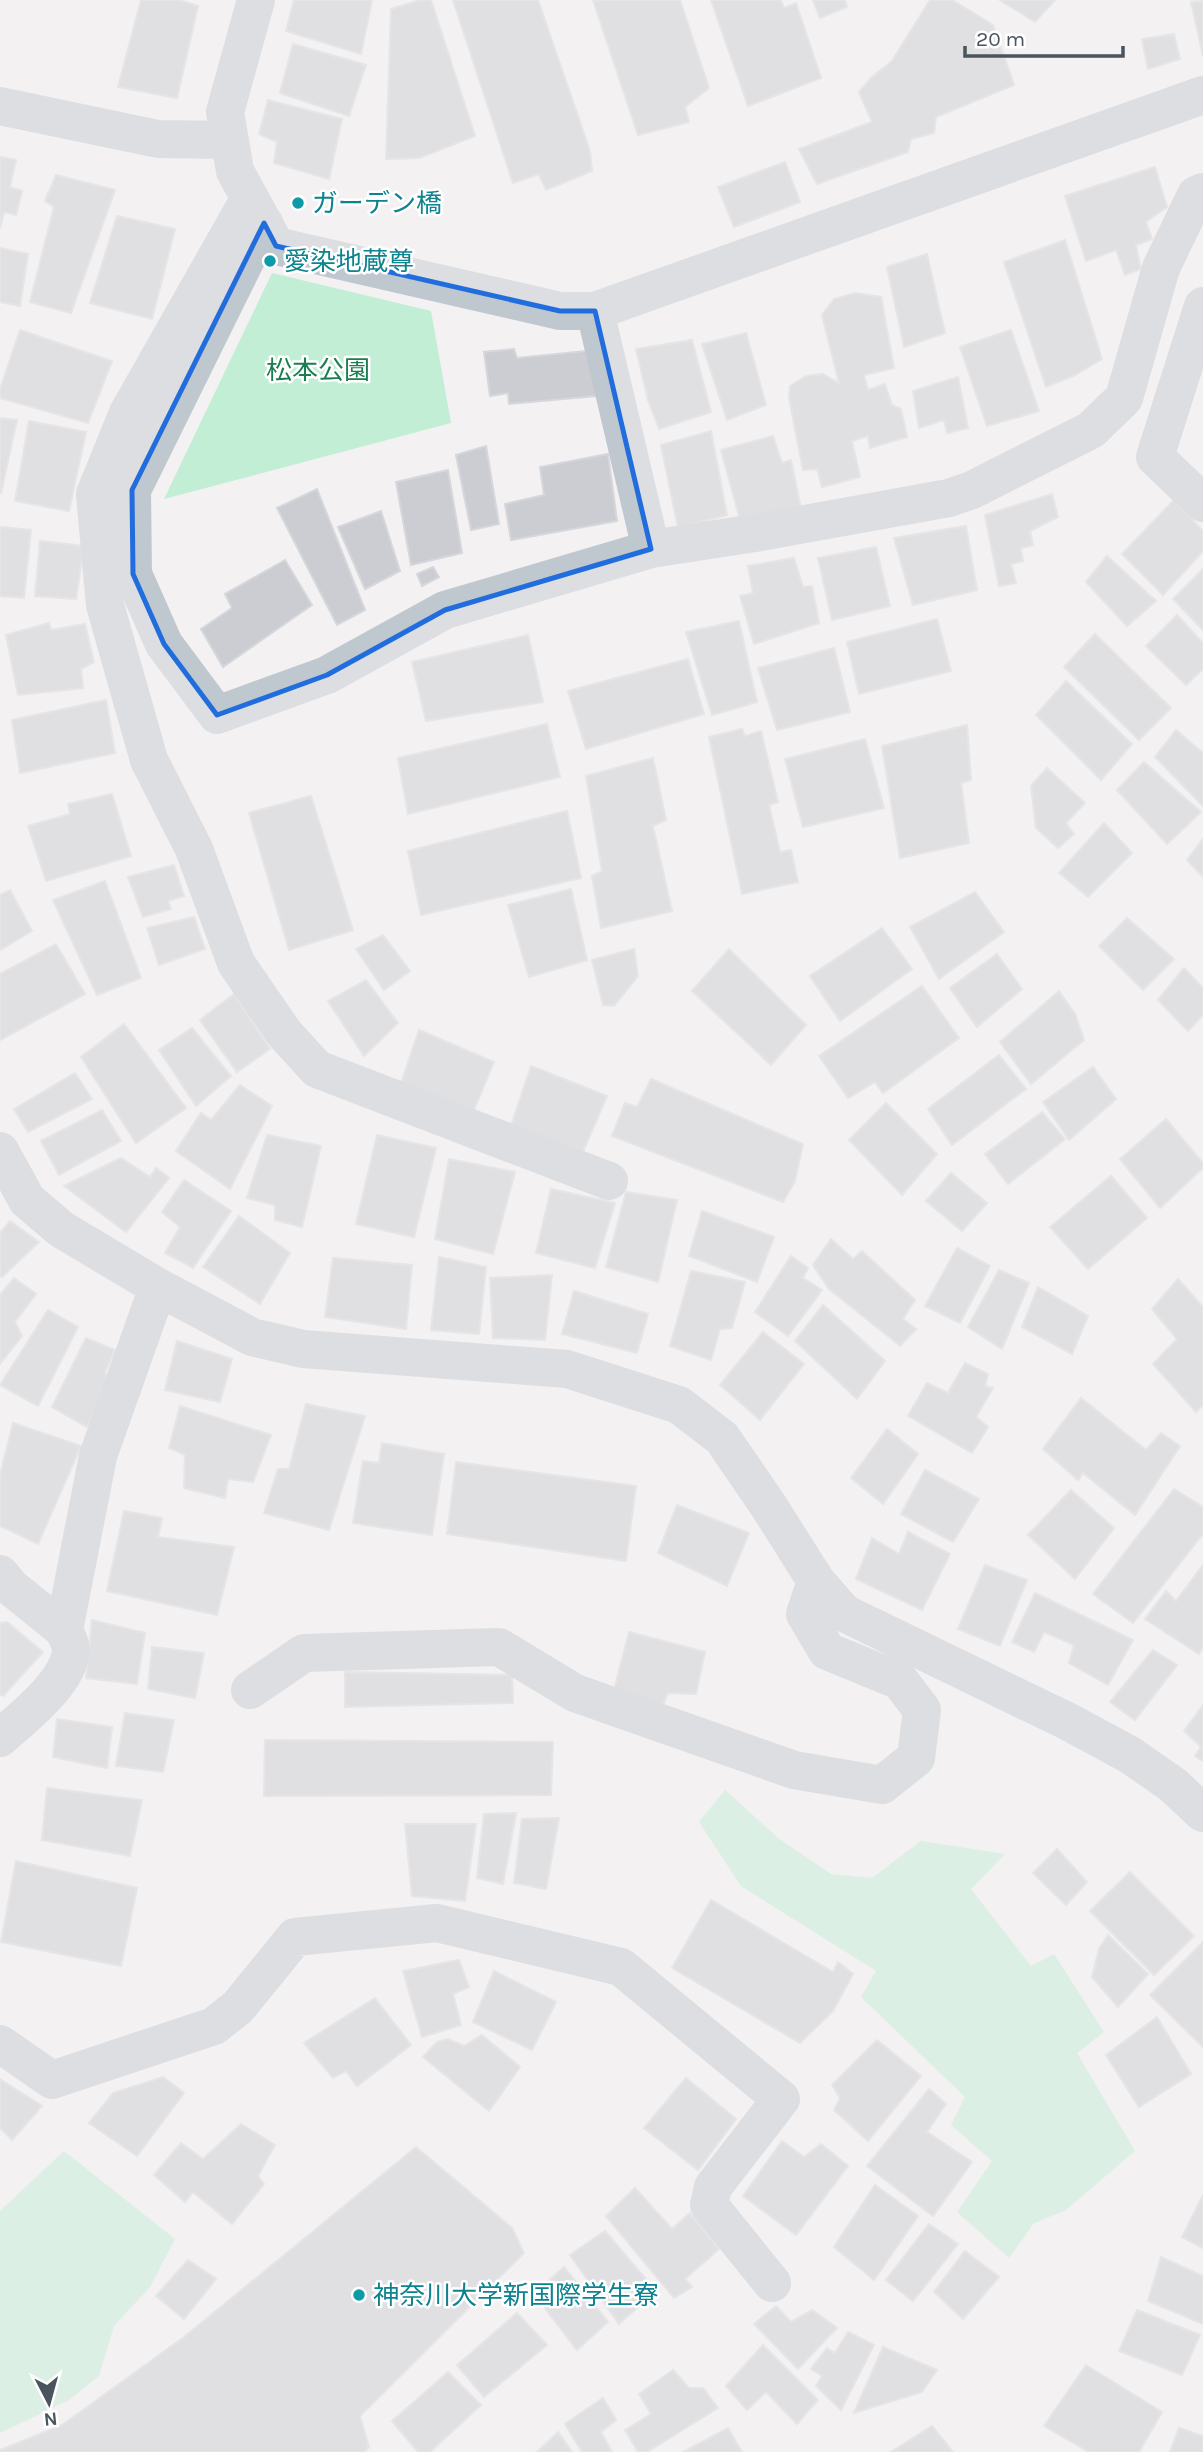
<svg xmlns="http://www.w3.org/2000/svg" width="1203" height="2452" viewBox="0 0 1203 2452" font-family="Karla,'Noto Sans JP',sans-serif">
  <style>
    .green { fill: #c2eed5 }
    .building { fill: #cbcdd3; stroke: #d5d7dc; stroke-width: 2 }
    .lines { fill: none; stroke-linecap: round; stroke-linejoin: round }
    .minor { stroke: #c0c8cf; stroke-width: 38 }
    .marked { fill: none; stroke: #226ddd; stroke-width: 5; stroke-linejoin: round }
    .culture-dot { fill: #0f9aa8; stroke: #fff; stroke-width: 2.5 }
    .labels { text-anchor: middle; stroke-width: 5; stroke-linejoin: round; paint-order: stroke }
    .culture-label { font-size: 26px; fill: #0d838f; stroke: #fff; text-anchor: start }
    .park-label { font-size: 26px; fill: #1c7d50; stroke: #fff }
  </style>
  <rect width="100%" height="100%" fill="#f3f1f1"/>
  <path class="green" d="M272 273 431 311 451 423 164 499Z
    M725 1790 778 1838 831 1874 872 1878 921 1841 1005 1854 971 1889 1031 1966 1054 1954 1104 2032 1077 2053 1135 2151 1066 2210 1034 2223 1009 2258 957 2212 992 2161 951 2125 965 2097 861 1997 876 1971 741 1886 699 1822Z
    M64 2151 175 2239 150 2287 114 2326 99 2376 69 2400 0 2433V2211Z"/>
  <path class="building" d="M141 0H179L198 6 177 98 118 87Z
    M294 0H372L361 54 286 31Z
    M420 0H431L475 136 419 158 386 159 391 9Z
    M453 0H538L590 151 592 171 546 190 539 174 513 183Z
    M593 0H680L709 88 685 107 689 122 638 135Z
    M711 0H781L784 8 796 3 821 78 748 106Z
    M813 0H845L847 7 820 18Z
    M930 0H952L993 25 1014 85 936 117 934 133 911 139 908 152 817 184 799 149 872 122 859 92 872 77 892 61Z
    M1000 0H1055L1035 22Z
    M1203 1V56L1191 2Z
    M1174 34 1180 59 1148 69 1142 39Z
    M293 44 366 65 349 116 280 93Z
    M268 100 342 119 329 179 274 163 277 142 259 134Z
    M0 157 16 160 10 187 22 191 16 215 4 212 0 228Z
    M785 162 800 202 734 227 718 187Z
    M1155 167 1167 207 1146 222 1152 239 1136 245 1141 269 1125 275 1116 250 1086 261 1065 196Z
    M56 175 115 190 71 313 30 302 54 207 45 201Z
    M117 216 175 229 152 319 90 303Z
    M1065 240 1102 359 1075 375 1046 387 1004 262Z
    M0 248 28 254 20 306 0 302Z
    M927 254 945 333 904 347 887 267Z
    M855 293 881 297 894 368 864 375 868 390 885 384 892 405 901 409 907 437 870 448 868 436 852 441 860 477 822 487 817 469 803 470 789 398 790 386 806 376 823 374 839 383 822 315 834 299Z
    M20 330 112 361 88 423 0 398V389Z
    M1011 330 1039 411 987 426 960 347Z
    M746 333 766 405 727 420 702 344Z
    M692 340 711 412 659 429 648 400 636 349Z
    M514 349 517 358 595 350 596 396 509 404 508 393 490 396 484 352Z
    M958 377 968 428 947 433 944 420 919 428 913 391Z
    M0 418 17 420 1 493 0 492Z
    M29 421 86 432 69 511 15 501Z
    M711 431 727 515 678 528 661 445Z
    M773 436 782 463 791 460 801 509 740 520 721 450Z
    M486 446 499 524 471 530 456 455Z
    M608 454 617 521 511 540 505 504 544 495 540 467Z
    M448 470 462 553 411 565 396 482Z
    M317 489 365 610 337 625 277 508Z
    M1052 494 1058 517 1030 531 1033 545 1021 548 1023 561 1011 564 1016 583 999 586 985 515Z
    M1174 500 1203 531V551L1163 595 1122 554Z
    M381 511 400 571 365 589 338 527Z
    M966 526 977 590 913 605 894 538Z
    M0 527 31 530 24 598 0 596Z
    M40 541 84 546 76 599 35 596Z
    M876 547 890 606 832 620 818 558Z
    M1107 556 1156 601 1127 626 1086 582Z
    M794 558 803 587 812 586 819 623 754 644 740 596 753 593 748 566Z
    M285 560 312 605 223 667 201 629 232 608 225 594Z
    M433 567 439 577 422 586 417 574Z
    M1203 569V630L1173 599Z
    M1177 615 1203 643V669L1186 685 1146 646Z
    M937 619 951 671 859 694 847 642Z
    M739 621 757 702 712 715 686 632Z
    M49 623 51 630 85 624 94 662 81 669 83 688 18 695 6 635Z
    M1095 634 1171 708 1139 740 1064 667Z
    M528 635 543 702 426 721 412 662Z
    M834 648 850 712 777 730 758 668Z
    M688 659 704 714 586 749 568 691Z
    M1066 681 1132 744 1101 780 1036 715Z
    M106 700 115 753 20 773 12 720Z
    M547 724 560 777 408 814 398 758Z
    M967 725 971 780 961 783 969 843 900 858 882 746Z
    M742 729 745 736 761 731 778 802 769 805 780 852 791 850 798 882 742 894 709 737Z
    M1176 730 1203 753V806L1155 757Z
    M865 739 884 808 803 827 785 759Z
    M653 758 666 820 653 826 672 911 601 928 592 876 602 871 586 776Z
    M1144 762 1201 812 1167 844 1117 790Z
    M1047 768 1085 803 1066 823 1074 834 1058 848 1036 828 1031 786Z
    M112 794 131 856 46 881 28 826 70 814 68 804Z
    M311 796 353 930 289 950 249 813Z
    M567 811 581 878 421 915 408 851Z
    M1104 823 1132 853 1088 897 1059 873Z
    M1203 839V877L1187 860Z
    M174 865 184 896 168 901 171 909 143 917 128 877Z
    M105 881 141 978 97 995 53 900Z
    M571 889 587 960 529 977 508 905Z
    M10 890 32 931 0 950V895Z
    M975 892 1004 932 939 979 910 927Z
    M194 917 205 949 159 965 147 928Z
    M1127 918 1174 959 1143 990 1099 946Z
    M882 928 912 969 840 1021 810 976Z
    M383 935 410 971 384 990 356 949Z
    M56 944 85 994 0 1040V974Z
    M634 949 638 976 614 1006 603 1005 592 960Z
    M729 949 806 1025 771 1065 692 991Z
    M997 954 1022 989 977 1027 950 988Z
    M1184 968 1203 988V1015L1188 1031 1158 1000Z
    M366 980 398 1023 364 1056 328 1001Z
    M922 986 959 1038 883 1093 875 1082 848 1098 819 1056Z
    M1059 991 1075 1014 1084 1040 1031 1084 1000 1042Z
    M234 994 270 1049 237 1072 200 1020Z
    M124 1024 186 1108 136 1143 81 1057Z
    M192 1028 231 1076 196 1106 159 1050Z
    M419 1030 494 1062 471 1117 400 1086Z
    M999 1055 1026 1089 952 1145 928 1109Z
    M531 1066 607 1096 582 1154 511 1126Z
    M1093 1067 1116 1099 1069 1140 1043 1102Z
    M75 1073 92 1099 28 1132 14 1109Z
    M651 1079 803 1144 795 1181 783 1202 612 1136 625 1103 637 1107Z
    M240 1085 272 1106 230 1189 176 1151 201 1113 211 1120Z
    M886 1103 937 1154 902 1195 849 1140Z
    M102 1110 121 1141 59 1175 41 1141Z
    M1042 1112 1065 1139 1008 1184 985 1154Z
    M1166 1119 1203 1163V1168L1160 1208 1120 1159Z
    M267 1135 321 1146 302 1227 275 1220V1205L247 1198Z
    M377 1135 436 1148 414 1237 356 1224Z
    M121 1158 150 1177 156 1168 169 1178 126 1232 64 1186Z
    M449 1159 515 1172 493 1254 435 1239Z
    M951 1173 987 1203 962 1231 926 1201Z
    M1111 1176 1147 1218 1088 1269 1050 1227Z
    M184 1180 231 1211 193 1268 165 1253 180 1227 162 1212Z
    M551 1189 615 1203 595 1268 536 1253Z
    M626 1192 677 1200 658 1282 606 1267Z
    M702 1211 774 1237 757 1282 689 1256Z
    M239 1216 290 1253 260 1304 203 1267Z
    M10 1221 39 1242 2 1277 0 1275V1233Z
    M831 1239 853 1259 862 1251 915 1300 903 1319 916 1329 900 1346 829 1289 813 1265Z
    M957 1248 990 1266 960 1323 925 1306Z
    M791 1256 808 1268 803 1278 822 1290 788 1336 755 1312Z
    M439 1257 486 1267 479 1334 431 1330Z
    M333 1258 412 1265 406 1329 325 1317Z
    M999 1270 1029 1283 1002 1349 968 1327Z
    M691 1271 745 1282 732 1328 720 1329 711 1360 670 1346Z
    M552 1275 545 1340 493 1338 490 1278Z
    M14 1278 36 1294 15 1322 22 1336 0 1364V1295Z
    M1178 1279 1203 1307V1405L1196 1412 1153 1364 1177 1339 1152 1309Z
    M1038 1287 1088 1316 1072 1354 1022 1327Z
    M574 1291 648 1314 637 1353 562 1334Z
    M823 1305 885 1361 857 1399 795 1341Z
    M48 1310 78 1327 38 1406 0 1385Z
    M763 1332 804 1364 760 1420 720 1385Z
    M86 1338 115 1350 105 1372 108 1387 87 1427 52 1407Z
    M177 1341 232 1359 220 1402 165 1390Z
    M965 1363 988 1374 985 1386 993 1388 976 1417 988 1427 972 1453 908 1416 927 1383 948 1393Z
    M1081 1398 1146 1450 1161 1433 1180 1446 1135 1515 1083 1473 1078 1480 1043 1449Z
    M306 1404 365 1416 329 1530 264 1513 278 1469H289Z
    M180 1406 271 1435 253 1482 228 1479 225 1498 184 1488 185 1455 169 1448Z
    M13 1423 81 1446 38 1544 0 1526V1475Z
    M887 1429 918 1454 883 1504 851 1478Z
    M382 1443 444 1454 432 1535 353 1523 363 1461 379 1463Z
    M456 1462 636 1486 626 1561 447 1534Z
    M925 1470 979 1499 953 1542 901 1514Z
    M1174 1489 1203 1507V1534L1133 1623 1093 1594Z
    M1071 1490 1114 1528 1075 1579 1028 1535Z
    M677 1505 749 1533 727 1586 658 1553Z
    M124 1511 162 1518 158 1537 234 1547 217 1615 107 1591Z
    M908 1532 950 1554 922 1610 856 1579 872 1538 899 1554Z
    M985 1565 1027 1580 1000 1646 958 1629Z
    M1203 1565V1647L1199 1654 1145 1619 1166 1591 1176 1601Z
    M1035 1593 1133 1640 1108 1685 1069 1663 1074 1645 1044 1632 1034 1652 1012 1642Z
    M92 1620 145 1633 137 1684 86 1678Z
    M7 1622 43 1652 3 1696 0 1694V1623Z
    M629 1632 705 1652 696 1694 668 1693 663 1705 614 1690Z
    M152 1647 204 1653 195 1698 148 1689Z
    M1153 1650 1177 1665 1135 1720 1110 1702Z
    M345 1672 512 1675 513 1703 345 1707Z
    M1203 1705V1761L1195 1756 1201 1747 1184 1731Z
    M125 1713 174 1720 163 1772 116 1766Z
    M57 1719 112 1727 107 1768 53 1757Z
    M265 1740 553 1742 551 1795 264 1796Z
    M47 1788 142 1800 130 1856 42 1840Z
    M516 1813 503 1884 477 1878 484 1814Z
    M559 1818 546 1889 514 1883 522 1819Z
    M405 1824H476L465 1901 412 1896Z
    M1057 1849 1087 1882 1066 1905 1033 1873Z
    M16 1861 137 1888 121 1966 1 1942Z
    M1130 1872 1194 1936 1154 1975 1090 1911Z
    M711 1900 833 1972 838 1962 853 1974 833 2011 800 2043 672 1968Z
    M1108 1935 1148 1974 1118 2007 1092 1977 1099 1949Z
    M1203 1942V2047L1150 1995Z
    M459 1960 469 1987 453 1994 461 2025 422 2037 403 1971Z
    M494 1971 556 2002 532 2050 473 2022Z
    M375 1998 411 2045 357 2086 346 2071 333 2078 304 2043Z
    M1157 2017 1191 2074 1139 2107 1106 2055Z
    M482 2035 520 2067 489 2111 423 2057 437 2042 448 2039 464 2046Z
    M877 2040 921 2076 868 2141 834 2110 840 2098 832 2085Z
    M163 2077 184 2093 137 2156 89 2123 113 2093Z
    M686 2078 736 2119 698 2170 644 2128Z
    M0 2079 42 2106 12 2140 0 2128Z
    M929 2089 946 2104 927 2132 972 2162 933 2216 867 2166Z
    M241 2124 275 2145 258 2176 264 2184 232 2224 193 2192 185 2202 154 2175 181 2143 203 2159Z
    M782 2141 804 2157 821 2144 848 2166 796 2235 743 2196Z
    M416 2147 512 2228 524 2253 360 2416 369 2447 364 2452H0V2450L62 2425 184 2337Z
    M875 2185 918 2216 874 2280 834 2247Z
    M635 2188 672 2229 690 2213 719 2249 685 2279 692 2287 674 2298 606 2216Z
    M1203 2195V2248L1182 2237Z
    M929 2224 958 2244 913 2301 886 2280Z
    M605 2231 656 2291 619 2324 570 2255Z
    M965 2251 999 2277 963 2319 934 2292Z
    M1161 2257 1203 2276V2324L1148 2301Z
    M188 2260 216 2279 184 2319 156 2296Z
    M564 2267 608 2322 577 2350 534 2294Z
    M776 2306 791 2322 812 2310 837 2328 798 2369 754 2324Z
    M1137 2310 1200 2335 1182 2375 1119 2351Z
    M517 2313 547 2345 484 2397 457 2365Z
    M848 2332 874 2345 841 2410 816 2386 822 2376 811 2369 827 2348 835 2353Z
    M763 2345 818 2400 797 2424 766 2392 747 2410 726 2386Z
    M883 2347 937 2370 922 2392 854 2413Z
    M1086 2365 1162 2412 1139 2452H1089L1044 2426Z
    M673 2370 689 2388H703L718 2408 647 2452H638L625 2430 651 2414 639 2394Z
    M448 2372 481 2405 430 2452H418L392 2421Z
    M603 2398 616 2420 601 2432 612 2452H582L565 2424Z
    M932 2426 953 2452H891Z
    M728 2428 742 2452H683Z
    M1179 2428 1203 2436V2452H1170Z
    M558 2432 572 2452H537Z"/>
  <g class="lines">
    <path class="minor" d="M256 0 225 112 235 171 276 246 560 311H595L1203 95
      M0 106 158 139 230 140
      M250 198 128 413 95 494 105 605 149 760 194 849 236 963 284 1033 317 1069 609 1181
      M264 223 132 490 133 574 164 644 217 715 327 675 445 610 651 549 755 533 949 498 972 490 1091 430 1124 398 1161 268 1196 195 1203 192
      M1203 306 1155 457 1203 503
      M595 311 651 549
      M0 1151 27 1200 61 1229 158 1287 252 1337 303 1349 567 1369 679 1405 722 1438 768 1505 816 1581 844 1613 1067 1721 1130 1755 1173 1785 1203 1813
      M0 1574 12 1588 64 1630
      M250 1690 304 1653 499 1647 575 1693 794 1770 882 1785 916 1758 922 1710 900 1681 827 1651 805 1614 816 1581
      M0 1738C22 1718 69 1683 71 1650 71 1644 66 1635 64 1630L98 1456 158 1287
      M0 2044 52 2080 214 2026 238 2007 295 1937 437 1923 621 1967 781 2099 713 2187 709 2205 772 2283"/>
  </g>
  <path d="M0 0H1203V2452H0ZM264 223 276 246 560 311H595L651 549 445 610 327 675 217 715 164 644 133 574 132 490Z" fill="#f3f1f1" fill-opacity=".55" fill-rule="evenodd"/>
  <path class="marked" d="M264 223 276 246 560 311H595L651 549 445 610 327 675 217 715 164 644 133 574 132 490Z"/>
  <g class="culture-dot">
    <circle cx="298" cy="203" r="7"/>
    <circle cx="270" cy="261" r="7"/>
    <circle cx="359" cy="2295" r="7"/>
  </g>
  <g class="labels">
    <g class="culture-label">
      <text x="312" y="212">ガーデン橋</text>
      <text x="284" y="270">愛染地蔵尊</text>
      <text x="373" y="2304">神奈川大学新国際学生寮</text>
    </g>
    <g class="park-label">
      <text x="318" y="379">松本公園</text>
    </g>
  </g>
  <g transform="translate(49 2403) rotate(174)" stroke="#ffffff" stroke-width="5" paint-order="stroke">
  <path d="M0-5L12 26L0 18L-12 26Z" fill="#4a545e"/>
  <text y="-10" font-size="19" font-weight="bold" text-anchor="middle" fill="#4a545e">N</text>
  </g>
  <path d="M965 46v10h158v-10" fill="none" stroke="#4a545e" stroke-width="3.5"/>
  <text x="976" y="46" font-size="21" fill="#4a545e" stroke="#ffffff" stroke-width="5" paint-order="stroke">20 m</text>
</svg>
